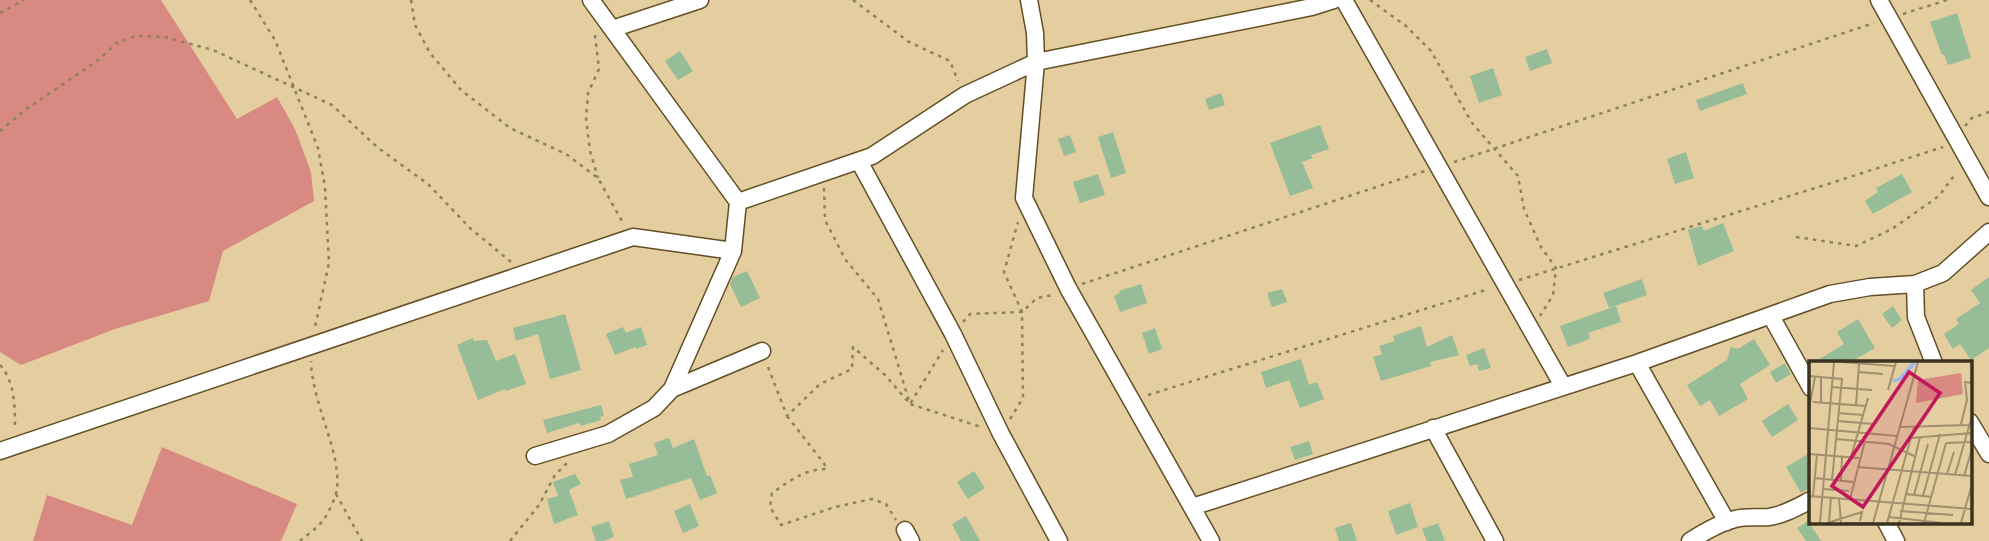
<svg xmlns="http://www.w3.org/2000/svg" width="1989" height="541" viewBox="0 0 1989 541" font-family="Ubuntu,sans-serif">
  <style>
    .green { fill: #d88a82 }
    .building { fill: #96bc98 }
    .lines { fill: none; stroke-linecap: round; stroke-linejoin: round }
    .minor-casing { stroke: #624f24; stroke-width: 19 }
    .path { stroke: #8f8060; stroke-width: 2.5; stroke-dasharray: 3.5 5; stroke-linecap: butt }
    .minor { stroke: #fff; stroke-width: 16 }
    .inset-river { fill: none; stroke: #9eb8f4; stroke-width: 3.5 }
    .inset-road { fill: none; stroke: #a0906d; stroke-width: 2 }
    .view { fill: #c2185b; fill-opacity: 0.15; stroke: #c2185b; stroke-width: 3.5 }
    .inset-edge { fill: none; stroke: #3b3320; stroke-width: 3.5 }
  </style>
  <rect width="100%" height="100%" fill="#e4cea0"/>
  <path class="green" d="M0 0H161L237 119 277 97 295 129 311 172 314 201 223 251 209 301 115 329 21 365 0 352Z
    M162 447 297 504 281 541H33L47 495 132 525Z"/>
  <path class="building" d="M1957 13 1971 58 1948 65 1944 54 1942 55 1930 22Z
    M1547 49 1552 63 1530 71 1525 57Z
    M680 51 693 71 678 80 665 61Z
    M1493 68 1502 95 1479 103 1470 76Z
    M1743 83 1747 94 1700 111 1696 100Z
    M1221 93 1225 105 1209 110 1205 99Z
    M1320 125 1329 149 1311 155 1313 158 1302 162 1313 188 1290 196 1270 143Z
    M1113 132 1126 173 1111 178 1098 137Z
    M1070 135 1076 152 1064 156 1058 139Z
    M1686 152 1694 178 1675 184 1667 159Z
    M1098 174 1105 195 1080 203 1073 182Z
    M1902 174 1912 192 1873 214 1865 201 1878 192 1876 188Z
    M1723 223 1734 251 1698 266 1688 230 1702 226 1704 231Z
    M747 271 760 298 741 307 730 284 733 277Z
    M1989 277V348L1971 360 1960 344 1953 349 1944 334 1959 324 1956 319 1980 303 1971 290Z
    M1642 279 1647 295 1609 308 1603 293Z
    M1141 284 1147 303 1120 312 1114 296 1120 293 1119 291Z
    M1282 289 1287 302 1272 307 1267 293Z
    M1616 306 1621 322 1588 333 1590 339 1568 347 1560 326Z
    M1893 306 1902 320 1892 328 1882 314Z
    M565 314 581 370 550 379 538 334 516 341 513 328Z
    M1858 319 1875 348 1851 362H1815L1844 344 1837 332Z
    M1421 326 1427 347 1452 335 1459 355 1430 362 1431 366 1381 381 1373 357 1382 354 1379 346 1395 341 1393 336Z
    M623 327 626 333 641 327 647 345 636 349 635 347 615 355 606 334Z
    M1155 328 1162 349 1149 354 1142 333Z
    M473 338 474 341 487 340 496 361 515 354 526 384 506 391 505 389 478 400 457 345Z
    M1754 339 1770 365 1740 384 1748 399 1719 416 1710 400 1700 406 1687 385 1727 360 1731 347 1738 349Z
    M1484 348 1491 368 1479 371 1477 364 1470 366 1466 355Z
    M1301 359 1309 385 1317 382 1324 399 1300 408 1289 380 1266 388 1261 372Z
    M1785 363 1791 374 1776 383 1770 372Z
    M1788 404 1798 420 1772 437 1762 421Z
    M601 405 604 415 600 417 601 420 581 426 579 423 547 433 543 420Z
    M669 438 673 448 694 439 707 476 710 475 717 493 700 500 691 478 626 499 620 480 633 477 629 464 658 455 654 443Z
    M1309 441 1313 454 1295 460 1290 447Z
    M1810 453V488L1801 493 1786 467Z
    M974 471 985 488 968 499 957 482Z
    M575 474 581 484 569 490 578 515 554 524 547 499 558 496 553 482Z
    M1410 503 1418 527 1396 535 1388 511Z
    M690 504 699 526 683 533 674 511Z
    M966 516 980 541H961L952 524Z
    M609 521 614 537 603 541H596L591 527Z
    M1808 521 1821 541H1806L1797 528Z
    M1351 523 1357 541H1339L1335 528Z
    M1438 523 1445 541H1427L1422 529Z"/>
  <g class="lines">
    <g class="minor-casing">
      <path id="minor" d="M591 0 738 202
        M1029 0 1035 33 1036 62 1024 198 1068 288 1211 541
        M1344 0 1563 386
        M1879 0 1989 197
        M612 29 700 0
        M859 161 953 334 1001 434 1059 541
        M733 251 672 389 762 351
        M1915 284 1916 317 1934 363
        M1771 316 1811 388
        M1637 363 1727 522
        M1970 422 1989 454
        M1433 428 1495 541
        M0 451 633 237 733 251 738 202 872 156 965 95 1036 62 1312 7 1334 0
        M535 456 608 434 654 408 672 389
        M1192 507 1637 363 1830 294 1870 287 1915 284 1943 273 1989 232
        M1886 522 1896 541
        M905 530 911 541
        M1690 541C1704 532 1719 523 1735 519 1747 516 1758 518 1769 517 1784 515 1797 507 1811 500"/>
    </g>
    <path class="path" d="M250 0 275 40 318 148 325 187 329 263 315 327
      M411 0 415 25 430 53 461 90 510 128 566 154 598 178 623 223
      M853 0 909 42 950 61 958 81
      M1370 0 1406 26 1431 51 1472 123 1518 176 1524 209 1541 247 1556 268 1553 295 1540 316
      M0 13 24 0
      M1903 14 1947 0
      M595 35 599 69 588 93 586 118 590 151 598 178
      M1965 126 1972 118 1989 112
      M0 131 25 110 97 61 117 43 136 36 165 37 213 50 332 105 377 147 428 184 470 228 511 262
      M1454 162 1874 23
      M824 188 825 220 845 259 878 299 910 404 981 427
      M1796 237 1856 246 1892 229 1939 196 1956 173
      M1519 280 1825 185 1943 147
      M1082 284 1425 171
      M963 322 970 314 1022 312 1037 298 1053 295
      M0 365C15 381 15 408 15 428
      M768 367 787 416 820 384 852 369 853 347 885 375 910 404 943 350
      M1148 395 1489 289
      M787 416 823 462 827 469C804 469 790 481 772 493L770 507 781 525 835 507 872 499 886 504 896 520
      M1010 419 1023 398 1022 312 1004 272 1018 222
      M336 494 362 541
      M300 541C308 534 319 527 324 519 329 512 336 497 337 489 341 450 312 404 311 361
      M510 541 539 505 555 475 567 463"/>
    <use href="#minor" class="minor"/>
  </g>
  <g transform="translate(1809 361)">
    <rect width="163" height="163" fill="#e4cea0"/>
    <path d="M152 12 154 33 107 42 109 19Z" fill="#d88a82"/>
    <path class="inset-river" d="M84 20 91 18 106 1"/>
    <path class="inset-road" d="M33 1 85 5M49 11 74 13M0 15 33 18 23 119M12 17V42M22 26 63 29M79 29 87 1M4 41 57 45M47 44 50 3M0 48 6 16M29 52 54 54M28 60 65 63M152 63 158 39 156 21 163 22M91 66 160 64M0 67 88 75M102 77 163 72M27 78 80 83 105 95M137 82 163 81M0 93 50 97M42 96 59 37M48 106 163 115M138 113 145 91M146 114 163 55M155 115 163 88M6 117 44 121M32 120 33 96M14 128 40 130M96 133 123 136M105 134 119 83M0 135 163 148M4 135 8 93M114 135 131 73M30 137 32 162M41 138 56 80M91 150 144 154M80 156 133 162M20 161 22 136M11 162 25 1M18 162 53 151 51 160M36 162H65M64 162 109 1M78 162 105 66M90 162 111 76M115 162 137 82M152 162 163 123"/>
    <path class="view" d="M100 11 131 32 54 146 23 125Z"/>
    <rect width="163" height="163" class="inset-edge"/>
  </g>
</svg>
